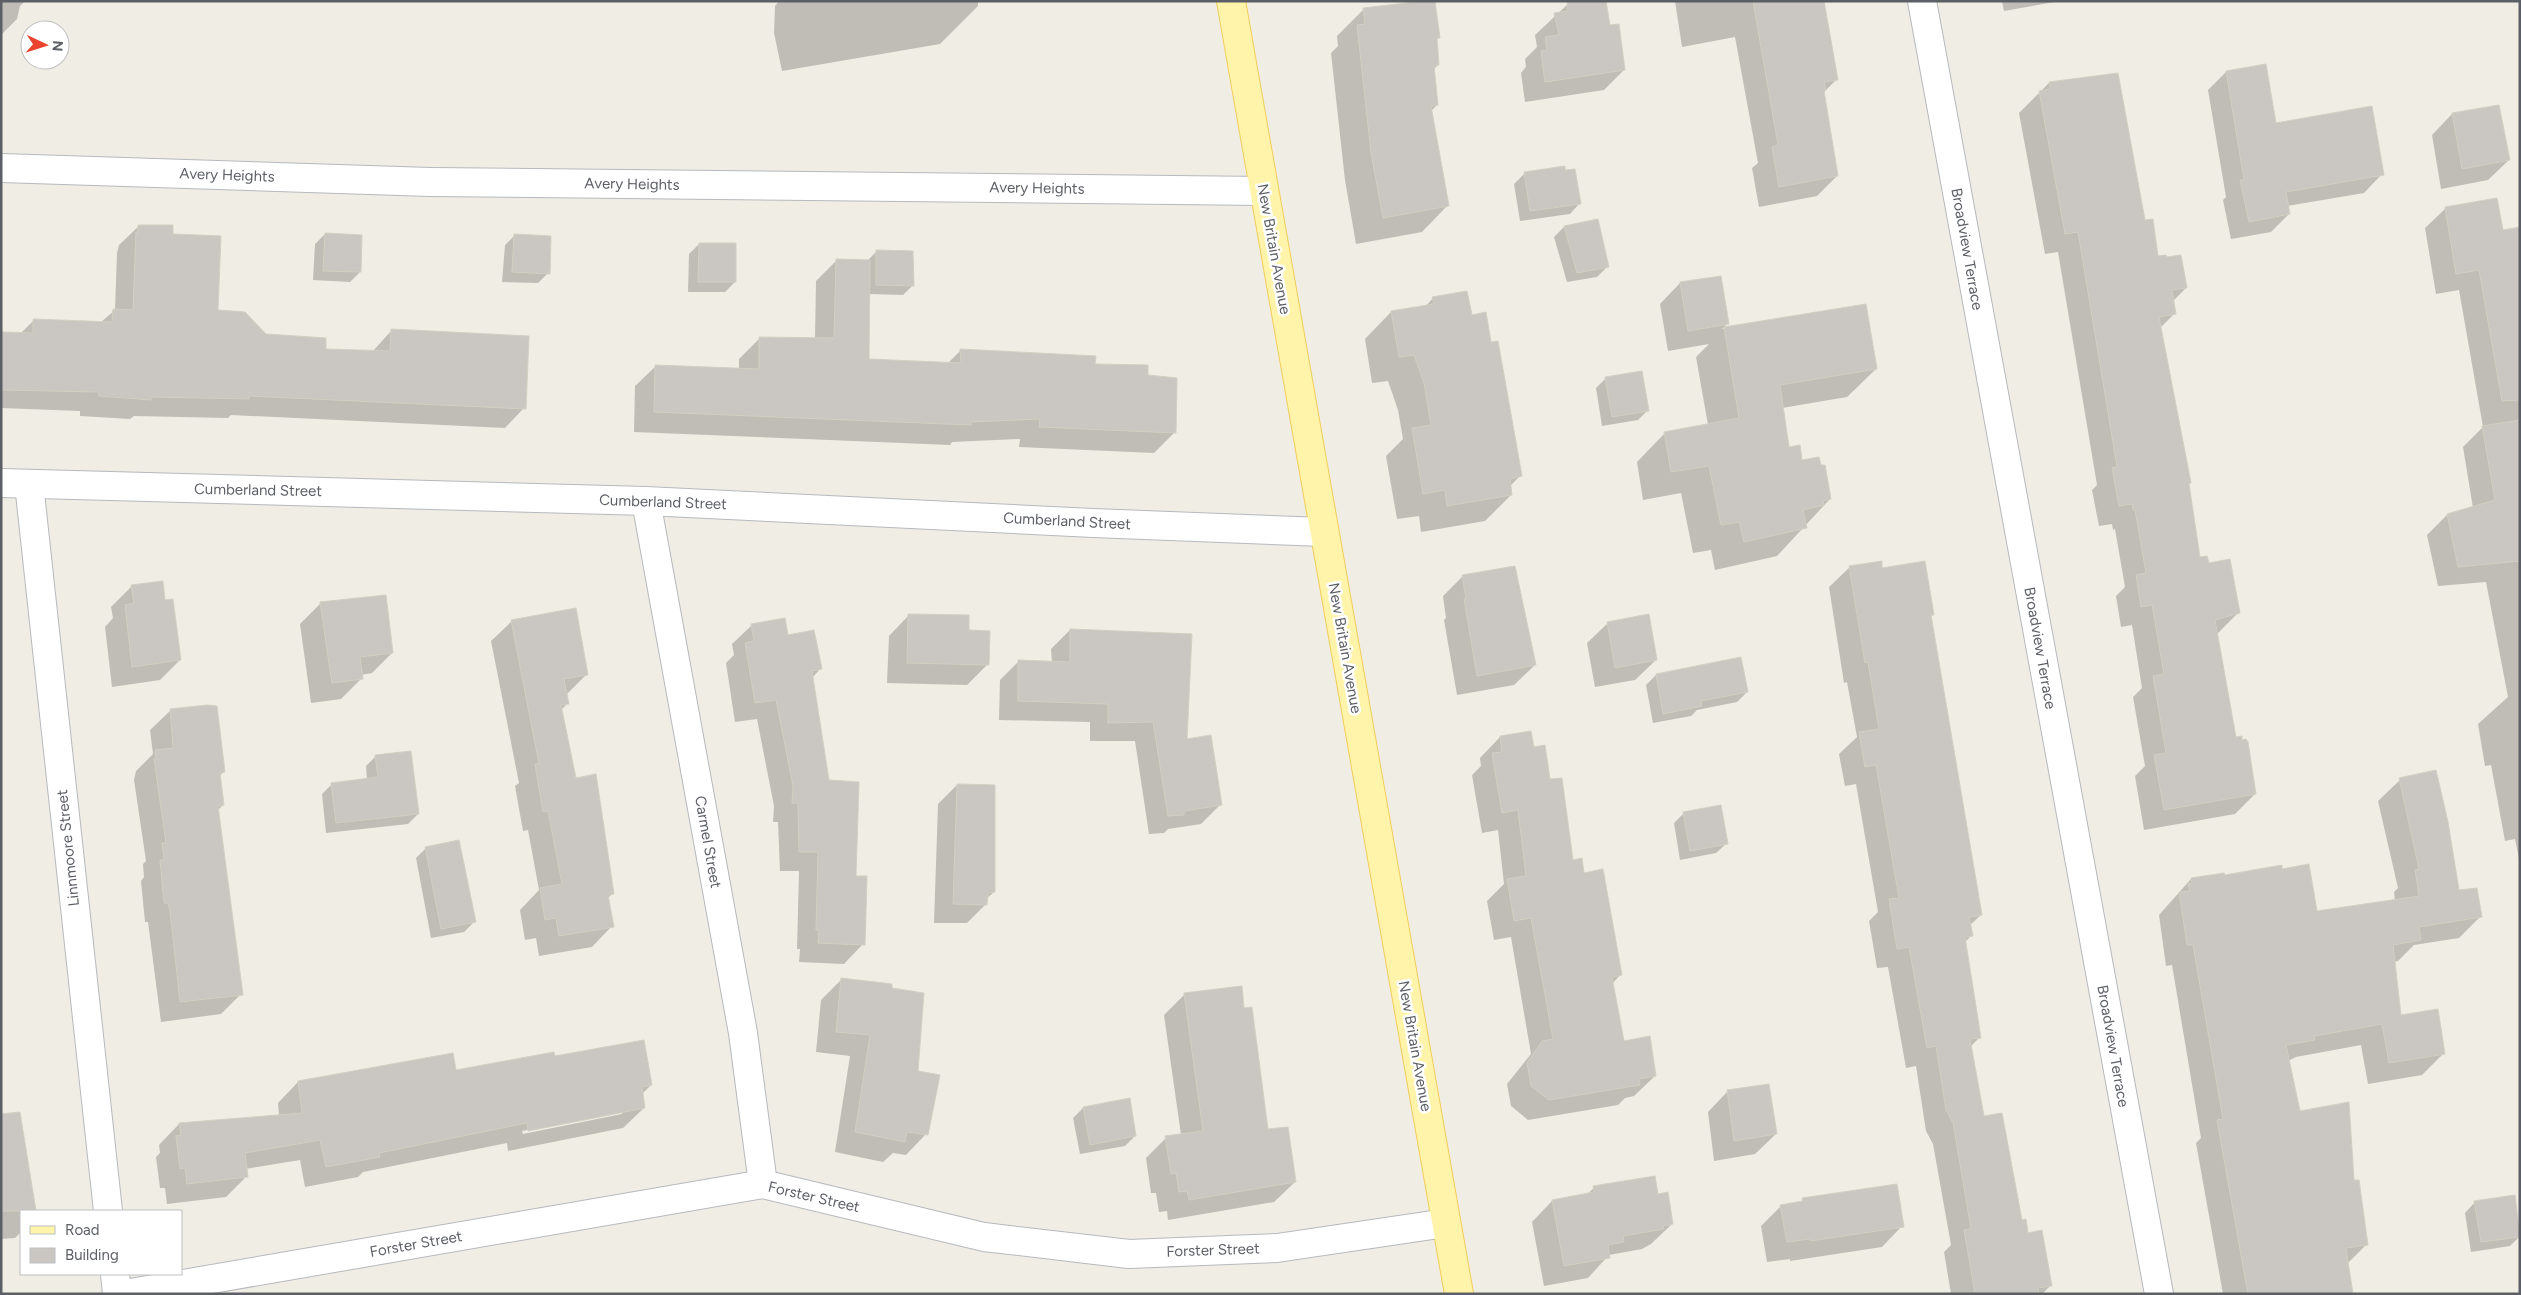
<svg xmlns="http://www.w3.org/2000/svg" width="2521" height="1295" viewBox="0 0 2521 1295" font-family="Figtree,sans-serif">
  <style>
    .shadow { fill: #0003; fill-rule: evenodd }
    .building { fill: #cac6c1; stroke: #d3cfc2 }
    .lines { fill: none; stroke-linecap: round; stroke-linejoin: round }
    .minor-casing { stroke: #b6b9be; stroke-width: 30 }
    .major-casing { stroke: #f2cc5a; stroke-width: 30 }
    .minor { stroke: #fff; stroke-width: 28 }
    .major { stroke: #fff4a9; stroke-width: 28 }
    .labels { text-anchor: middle; stroke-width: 5; stroke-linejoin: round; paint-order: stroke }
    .street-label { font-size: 15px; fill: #5c5f65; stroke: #fff }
  </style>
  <rect width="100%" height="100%" fill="#efede4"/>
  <path class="shadow" d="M1 1H25L20 6 17 19 1 35Z
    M779 1H978V6L940 44 782 71 774 33 775 6Z
    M1675 1H1822L1836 80 1823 93 1837 176 1817 196 1759 207 1752 168 1758 163 1735 37 1682 47Z
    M2002 1H2060L2004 11Z
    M1568 4 1609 26 1624 70 1604 90 1525 102 1521 73 1526 67 1525 59 1537 47 1535 35Z
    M1363 10 1438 37 1435 40 1438 65 1433 70 1437 105 1431 111 1448 205 1422 232 1356 244 1345 180 1331 53 1338 46 1337 36Z
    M2226 72 2275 124 2382 174 2364 193 2287 206 2289 214 2271 232 2231 239 2223 200 2226 197 2208 90Z
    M2049 83 2144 222 2157 258 2186 288 2173 301 2175 313 2160 328 2190 483 2188 485 2199 558 2208 564 2238 613 2217 634 2235 739 2255 794 2235 814 2144 830 2135 776 2145 766 2133 697 2142 688 2132 625 2121 627 2116 596 2125 587 2115 529 2113 530 2112 524 2099 526 2092 490 2097 485 2058 252 2045 254 2019 113Z
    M2452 114 2509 160 2488 180 2441 189 2432 135Z
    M1524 174 1580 203 1570 214 1520 221 1514 184Z
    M2446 208 2502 231 2520 229V863L2515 839 2505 841 2491 765 2485 766 2478 724 2508 697 2486 582 2438 586 2427 535 2447 515 2473 508 2463 447 2483 427 2459 290 2436 294 2425 228Z
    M139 226 172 235 217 311 265 336 324 350 372 352 392 330 524 408 505 428 231 415 228 418 134 416 130 419 80 416V411L1 408V334H20L34 320 101 322 115 310 117 253 119 245Z
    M1564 227 1607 267 1597 277 1567 282 1554 237Z
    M325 234 360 272 350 282 313 280 315 244Z
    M515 235 548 273 538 283 502 282 505 245Z
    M699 244 735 282 725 292H688L689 254Z
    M877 251 913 285 903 295 868 294V360L948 363 961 350 1094 366 1146 376 1174 433 1154 453 1019 447 1020 439 952 442 950 445 634 432 635 386 656 366 739 370V359L760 338 815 339 816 281 836 261H867Z
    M1680 283 1728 323 1722 329 1865 305 1876 369 1847 397 1782 408 1788 448 1801 462 1830 499 1777 556 1715 570 1711 550 1693 553 1681 493 1643 500 1637 462 1665 433 1708 425 1696 357 1709 344 1668 351 1660 304Z
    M1433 298 1471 316 1490 344 1521 475 1510 486 1511 495 1485 521 1421 532 1419 516 1397 519 1386 456 1403 439 1398 410 1388 381 1372 383 1365 339 1391 312 1425 307Z
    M1606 378 1648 410 1638 420 1602 426 1596 388Z
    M1850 567 1881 569 1933 615 1930 617 1981 915 1969 926 1971 936 1964 943 1980 1037 1970 1047 1983 1118 2021 1221 2051 1285 2042 1294H1951L1944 1252 1951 1245 1933 1144 1926 1131 1916 1066 1906 1068 1888 967 1877 968 1869 921 1878 912 1856 784 1845 786 1839 754 1857 737 1847 682 1844 683 1829 587Z
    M1463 576 1535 665 1514 685 1457 695 1444 620 1446 618 1443 596Z
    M132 586 164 602 180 660 160 680 112 687 105 627 113 618 111 607Z
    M320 604 392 653 372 673 361 675 362 678 341 699 311 703 300 624Z
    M909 615 968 631 987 665 967 685 887 683 889 636Z
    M512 621 587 674 566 695 567 704 561 710 575 779 613 893 607 899 612 926 592 947 539 956 536 938 525 940 520 910 539 890 528 830 523 831 515 786 519 783 491 641Z
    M1608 623 1656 660 1635 680 1595 687 1587 643Z
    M752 625 787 636 821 668 812 678 828 782 855 877 863 944 844 964 799 962 800 949H797L799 871H780L778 822H773L774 806 757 719 735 722 726 663 734 655 732 644Z
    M1070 630 1186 740 1220 805 1201 824 1168 829 1164 833 1149 834 1135 741H1090V722L999 720 1000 680 1019 661 1052 662 1051 649Z
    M1656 675 1747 692 1737 702 1697 710 1691 716 1653 723 1646 685Z
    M170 711 224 772 219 776 223 805 218 810 241 994 221 1014 161 1022 148 922H145L141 881 144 877 143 864 146 861 134 780 136 771 153 754 150 730Z
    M1500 737 1533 748 1549 781 1572 862 1583 874 1621 974 1612 984 1623 1042 1655 1076 1634 1096 1625 1098 1618 1105 1528 1120 1511 1106 1507 1084 1531 1054 1511 937 1494 940 1487 901 1504 884 1498 830 1482 833 1472 775 1481 766 1480 758Z
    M376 756 418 814 408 824 326 833 322 794 332 784 367 780 366 766Z
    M2400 780 2458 892 2480 917 2459 938 2414 945 2398 961 2394 962 2400 1016 2443 1054 2422 1075 2368 1084 2361 1045 2296 1057 2288 1061 2299 1112 2353 1182 2367 1244 2347 1264 2352 1294H2223L2196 1143 2201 1138 2172 965 2166 966 2159 915 2191 879 2281 870 2316 912 2395 901 2394 892 2398 888 2378 801Z
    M957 785 994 892 986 899V904L967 923H934L938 804Z
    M1684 813 1727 843 1716 853 1680 860 1674 823Z
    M426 848 474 922 464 932 431 938 416 858Z
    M842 979 917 1072 926 1134 906 1155 893 1153 883 1162 835 1152 850 1056 816 1052 821 1000Z
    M1185 994 1243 1009 1267 1130 1295 1182 1274 1202 1168 1220 1167 1211 1159 1212 1156 1193H1151L1146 1158 1166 1138 1181 1135 1164 1015Z
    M452 1055 455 1072 554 1057 651 1085 642 1094 644 1108 623 1128 508 1151 507 1143 363 1172 358 1177 305 1187 300 1160 245 1169 246 1177 226 1197 167 1204 165 1188H160L156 1157 160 1153 159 1145 179 1124 279 1116 278 1103 298 1082ZM622 1111V1114L523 1134 522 1131Z
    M1728 1091 1776 1134 1755 1154 1714 1161 1708 1112Z
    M1083 1108 1135 1136 1125 1146 1080 1154 1073 1118Z
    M1 1116 24 1147 35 1211H21V1232L15 1238 1 1239Z
    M1594 1188 1657 1196 1672 1224 1651 1244 1642 1249 1609 1255 1588 1278 1544 1286 1532 1222 1552 1201 1586 1195Z
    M2514 1197 2520 1236 2510 1246 2471 1252 2465 1213 2475 1202Z
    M1803 1200 1902 1226 1882 1247 1790 1261V1259L1767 1262 1761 1226 1781 1206 1800 1203Z"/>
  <path class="building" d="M1424 1H1435L1440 38H1437L1439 65 1434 66 1438 105 1431 106 1449 206 1383 218 1371 153 1357 25 1365 24 1363 8Z
    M1567 1H1606L1610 25 1619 24 1625 70 1545 82 1541 51 1547 50 1545 37 1559 35 1554 13 1568 11Z
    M1753 1H1824L1838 80 1824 82 1826 90 1824 91 1838 176 1779 187 1772 147 1778 145Z
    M2266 64 2276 123 2372 106 2384 175 2286 192 2290 214 2249 222 2240 180H2244L2226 71Z
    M2118 73 2145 220 2153 219 2158 256 2166 255 2167 257 2181 255 2187 288 2172 290 2176 314 2159 317 2191 483 2189 484 2200 557 2207 556 2209 563 2230 559 2240 613 2215 620 2236 737 2242 736V740L2246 739 2248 742 2256 794 2164 810 2154 755 2166 753 2153 676 2164 674 2152 605 2141 607 2136 575 2146 573 2135 510H2133L2132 504 2119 506 2112 468 2117 467 2078 232 2065 234 2039 91 2050 89 2049 82Z
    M2499 105 2510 160 2462 169 2452 113Z
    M1565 166V170L1575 169 1581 204 1530 211 1524 172Z
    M2497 198 2503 230 2520 227V400L2502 401 2479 270 2456 274 2445 207Z
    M1598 219 1609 267 1577 273 1564 226Z
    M138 225H173V234L221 236 218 310 245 312 266 334 326 338V349L390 351 391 329 529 336 526 409 249 396V399L151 397V400L99 396V392L1 390 2 332 33 333V319L112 322 113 309 133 310 136 232H138Z
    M325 233 362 235 361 272 323 271Z
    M514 234 551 236 550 274 512 272Z
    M699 243H736V282H698Z
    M876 250 913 251 914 286 876 285Z
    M836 259 870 260 869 359 961 363 960 349 1096 356 1095 364 1148 365V375L1177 378 1176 433 1039 427 1040 419 971 422V425L654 412 655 365 759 369V337L834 338Z
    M1721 276 1729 324 1688 331 1680 282Z
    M1467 291 1472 315 1486 312 1491 342 1498 341 1522 476 1510 479 1512 495 1447 506 1445 490 1423 494 1412 428 1431 425 1424 383 1414 355 1399 357 1391 311 1434 304 1432 297Z
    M1866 304 1877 369 1780 385 1789 447 1800 445 1802 460 1819 457 1821 465H1825L1831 499 1823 501 1824 505 1803 510 1807 528 1744 542 1739 522 1721 525 1709 466 1671 472 1664 432 1739 418 1724 327Z
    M1642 371 1649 411 1612 417 1605 377Z
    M2520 420V561L2458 567 2447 514 2495 500 2482 426Z
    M1882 561V568L1925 561 1934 615H1931L1982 915 1969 917 1973 936 1965 937 1981 1038 1970 1039 1984 1116 2002 1113 2022 1220 2026 1219 2028 1233 2042 1230 2052 1286 2038 1288 2039 1294H1975L1964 1230 1971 1229 1953 1123 1946 1110 1936 1046 1927 1048 1909 947 1897 949 1889 899 1899 898 1876 765 1865 767 1859 732 1879 729 1868 662 1865 663 1849 566Z
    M1515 566 1536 665 1477 676 1464 599 1466 598 1462 575Z
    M163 581 165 600 173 599 181 660 132 667 125 605 134 603 131 585Z
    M386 595 393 653 360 657 363 679 332 683 320 602Z
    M576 608 588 675 564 679 569 704 561 705 576 778 596 774 614 894 608 895 614 927 559 936 556 918 545 920 540 888 562 884 548 811 543 812 535 764H539L511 620Z
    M908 614 969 615V630L990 631 989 665 907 663Z
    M1649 614 1657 660 1615 668 1607 622Z
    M785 618 788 635 814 630 822 669 812 671 829 780 859 782 856 876H867L865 945 818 943 819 930H816L818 852H799L798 803H792L793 786 776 700 755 703 745 643 754 641 751 624Z
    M1070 629 1192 634 1187 739 1211 735 1222 805 1184 811V815L1168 816 1153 722 1108 723V704L1018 701V660L1070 662Z
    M1741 657 1748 692 1701 701 1702 706 1663 714 1656 674Z
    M207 705 217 706 225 772 220 773 224 805 218 806 243 995 180 1002 170 911 168 903H164L160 860H164L162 843H166L154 759H156L155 750 173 748 170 709Z
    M1531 731 1534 747 1545 745 1550 779 1562 778 1573 860 1582 858 1584 873 1603 869 1622 975 1612 977 1624 1041 1650 1036 1656 1076 1639 1079 1640 1085 1549 1100 1531 1086 1527 1063 1542 1041 1553 1039 1531 918 1514 921 1507 879 1526 876 1518 810 1502 813 1492 753 1502 752 1500 736Z
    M411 751 419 814 336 823 331 783 378 777 375 755Z
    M2436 770 2448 822 2459 890 2477 888 2482 917 2419 927 2421 940 2393 945 2401 1015 2438 1009 2445 1054 2389 1063 2382 1024 2314 1036 2315 1040 2286 1045 2300 1111 2349 1102 2354 1180H2359L2368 1245 2346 1248 2353 1294H2248L2217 1120 2223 1119 2193 945H2187L2179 892 2190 891 2188 884 2192 883 2191 878 2224 873 2225 875 2282 865V869L2309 864 2317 911 2419 896 2415 870 2419 869 2399 778Z
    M957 784 995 785V892L988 893 987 905 953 904Z
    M1721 805 1728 844 1690 851 1683 812Z
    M459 840 476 922 441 929 425 847Z
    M841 978 892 984V988L924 993 918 1071 940 1075 928 1135 907 1132 905 1142 855 1132 870 1035 836 1032Z
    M1242 986 1244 1008 1252 1007 1268 1129 1288 1127 1296 1182 1189 1200 1187 1191 1179 1192 1176 1173 1171 1174 1165 1136 1203 1131 1184 993Z
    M644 1040 652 1085 642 1087 645 1108 528 1131 527 1123 379 1153 380 1157 326 1167 320 1140 245 1153 248 1177 187 1184 185 1168 180 1169 176 1136 181 1135 179 1123 302 1113 298 1081 453 1053 456 1070 554 1052 555 1056Z
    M1769 1084 1777 1134 1734 1141 1727 1090Z
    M1130 1098 1136 1136 1090 1145 1083 1107Z
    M20 1112 36 1211H1V1114Z
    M1655 1176 1658 1194 1668 1192 1673 1224 1663 1226 1664 1229 1623 1236 1624 1242 1608 1245 1610 1258 1564 1266 1552 1200 1594 1192 1593 1186Z
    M1897 1184 1904 1227 1810 1241V1239L1787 1242 1780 1205 1803 1201 1802 1198Z
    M2515 1195 2520 1237 2481 1242 2474 1201Z"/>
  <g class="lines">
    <g class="minor-casing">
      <path id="minor" d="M1922 1 2159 1294
        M1 168 430 182 1263 191
        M1 483 646 501 1093 523 1324 532
        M29 484 108 1211
        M646 501 743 1033 763 1184
        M115 1274 117 1294
        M125 1294 763 1184 984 1237 1129 1254 1277 1248 1446 1223"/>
    </g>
    <g class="major-casing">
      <path id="major" d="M1231 1 1459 1294"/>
    </g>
    <use href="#minor" class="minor"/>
    <use href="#major" class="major"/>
  </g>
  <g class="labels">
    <g class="street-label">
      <text transform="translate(227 175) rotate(2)" y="5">Avery Heights</text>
      <text transform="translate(632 184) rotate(1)" y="5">Avery Heights</text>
      <text transform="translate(1037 188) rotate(1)" y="5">Avery Heights</text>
      <text transform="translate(1274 249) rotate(80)" y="5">New Britain Avenue</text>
      <text transform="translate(1967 249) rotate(80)" y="5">Broadview Terrace</text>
      <text transform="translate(258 490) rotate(1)" y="5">Cumberland Street</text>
      <text transform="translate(663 502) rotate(2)" y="5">Cumberland Street</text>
      <text transform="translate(1067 521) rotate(3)" y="5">Cumberland Street</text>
      <text transform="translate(1345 648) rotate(80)" y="5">New Britain Avenue</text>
      <text transform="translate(2040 648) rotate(80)" y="5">Broadview Terrace</text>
      <text transform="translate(708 842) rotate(80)" y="5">Carmel Street</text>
      <text transform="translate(68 848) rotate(-96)" y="5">Linnmoore Street</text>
      <text transform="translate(1415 1046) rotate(80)" y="5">New Britain Avenue</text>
      <text transform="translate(2113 1046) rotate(80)" y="5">Broadview Terrace</text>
      <text transform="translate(814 1197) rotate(13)" y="5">Forster Street</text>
      <text transform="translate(416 1244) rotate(-10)" y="5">Forster Street</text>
      <text transform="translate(1213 1250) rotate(-2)" y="5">Forster Street</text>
    </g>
  </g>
  <rect width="2521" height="1295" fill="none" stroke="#5c5f65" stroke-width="5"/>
  <rect x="20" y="1210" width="162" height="65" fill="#ffffff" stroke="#bebfc1"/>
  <rect x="30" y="1226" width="25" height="8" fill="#fff4a9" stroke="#bebfc1"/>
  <text x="65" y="1235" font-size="15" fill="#5c5f65">Road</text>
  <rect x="30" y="1248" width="25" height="15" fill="#cac6c1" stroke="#bebfc1"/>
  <text x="65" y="1260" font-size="15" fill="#5c5f65">Building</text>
  <g transform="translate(45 45) rotate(94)"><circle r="24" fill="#ffffff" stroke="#bebfc1"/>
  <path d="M0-4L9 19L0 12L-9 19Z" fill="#ea442f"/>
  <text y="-8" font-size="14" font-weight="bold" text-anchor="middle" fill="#5c5f65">N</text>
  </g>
</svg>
